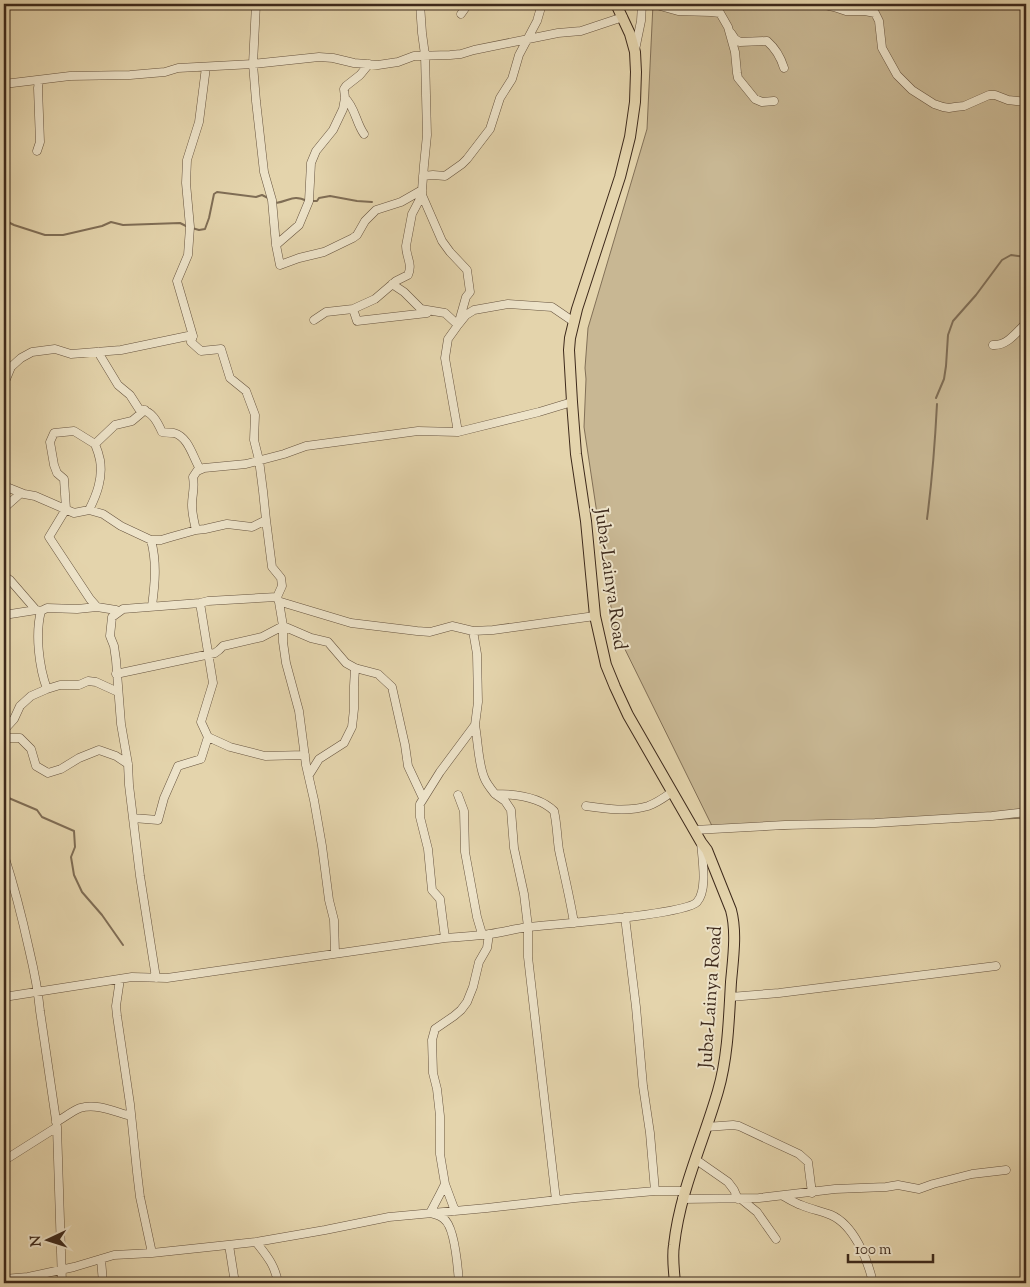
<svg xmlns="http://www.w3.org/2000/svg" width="1030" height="1287" viewBox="0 0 1030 1287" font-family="'Sorts Mill Goudy',serif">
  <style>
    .green { fill: #c8b793; stroke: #827057 }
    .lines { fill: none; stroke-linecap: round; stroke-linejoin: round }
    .stream { stroke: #7f6d55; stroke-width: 2 }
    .minor-casing { stroke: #67543f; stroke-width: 9 }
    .major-casing { stroke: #3d291b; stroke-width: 12 }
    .minor { stroke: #ede3c9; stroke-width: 8 }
    .major { stroke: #e4d4ac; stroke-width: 10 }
    .labels { text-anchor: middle; stroke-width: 4; stroke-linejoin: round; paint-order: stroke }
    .street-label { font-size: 19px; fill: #3d291b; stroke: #ede3c9 }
  </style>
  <rect width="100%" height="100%" fill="#e4d4ac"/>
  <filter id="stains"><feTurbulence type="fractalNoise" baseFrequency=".004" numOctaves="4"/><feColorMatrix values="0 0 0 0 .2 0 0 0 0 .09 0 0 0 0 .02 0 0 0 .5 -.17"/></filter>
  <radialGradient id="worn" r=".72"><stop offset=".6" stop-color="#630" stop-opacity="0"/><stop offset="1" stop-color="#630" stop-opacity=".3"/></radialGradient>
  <path class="green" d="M653 4H1026V818L715 832 614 627 584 427 586 379 585 368 588 328 647 129Z"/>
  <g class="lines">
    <path class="stream" d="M312 201H317L319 198 330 196 357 201 372 202
      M274 202 276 203C290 201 293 194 307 201
      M4 220 14 225 45 235H63L102 226 111 222 123 225 180 223 188 227
      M192 228 199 230 205 229 209 218 214 194 217 192 256 197 262 195 268 198
      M936 398 944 379 946 366 948 335 953 321 976 295 1002 260 1011 255 1026 257
      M927 519C932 481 935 443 937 404
      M4 796 37 810 42 817 74 831 75 847 71 857 74 875 82 892 102 915 123 945
      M1024 1283H1026"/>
    <g class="minor-casing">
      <path id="minor" d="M256 4 253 64 256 101 264 172 272 200 276 245 280 265 299 258 324 252 353 238 357 235 365 221 376 210 401 202 422 190
        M420 4 422 33 425 55 427 135 424 165 422 190V195L442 241 450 252 467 270 470 292 466 297 458 325 448 339 445 358 458 432
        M653 4 678 11 711 12 720 13 728 27 735 52 737 73 738 78 755 99 762 102 774 101
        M762 4 825 5 834 7 846 11H865L875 13 879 21 882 48 897 75 912 90 934 104 943 107 949 108 955 107 964 106 989 95H995L1008 100 1026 102
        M723 5 742 4
        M461 14 466 7 467 4
        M731 33 735 39 740 42 767 41C775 48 781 58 784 68
        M635 50 641 21 642 4
        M4 84 70 76 130 75 165 72 178 68 253 64 319 57 333 58 354 63 378 65 398 62 414 56 450 55 461 54 474 50 558 33 581 31 623 17
        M345 98C355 107 356 123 364 134
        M37 151 40 142 38 88 39 81
        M423 176 433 175 445 176 462 164 467 159 490 129 500 98 512 79 519 55 537 21 542 4
        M276 245 299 225 309 201 311 163 316 151 333 130 343 109 345 98 344 89 346 86 360 75 369 64
        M392 284 404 292 421 309 445 313 458 325 466 315 474 310 508 304 552 307 574 322
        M353 309 357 321 427 313
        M314 320 326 312 353 309 375 299 396 281 408 275C413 264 406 257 406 246L412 214 422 195
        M193 336 177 281 188 255 190 227 186 183 187 160 199 122 206 67
        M993 345C1007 346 1017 332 1026 323
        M98 352 118 385 130 395 139 409C152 411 157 421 162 432 166 433 170 433 174 433 189 437 193 458 200 469
        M4 384 11 367 21 358 32 352 55 349 71 354 121 350 188 336H193L191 342 201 351 221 349 230 378 246 391 255 415 254 440 259 460 263 491 266 520 252 527 227 524 205 529 196 530
        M4 486 24 494 35 496 74 513 89 510 103 514 121 526 151 540H161L171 537 196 530C194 521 192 514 192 505 192 494 195 489 193 477L197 471 204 468 246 464 284 454 306 446 418 431 458 432 539 412 572 402
        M4 508 21 493
        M89 510C97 494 103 478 100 460 99 455 97 449 95 444
        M266 520 272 567 281 578 282 586 277 597
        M151 540C157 563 155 583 152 606
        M4 576 10 580 36 610 41 611
        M281 602 351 623 417 631 430 632 452 626 473 631
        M119 611 116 610 97 607 90 599 49 537 66 509 64 479 57 473 54 465 50 442 54 433 74 431 95 444 115 425 132 421 145 410
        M4 615 36 610
        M116 674 215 653 219 650 223 646 262 637 283 626 311 638 328 642 346 663 355 668 378 674 392 687 405 745 408 766 423 798
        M47 689C39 667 35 634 41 611L47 608 77 609 97 607
        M475 725C478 741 478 762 484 777 486 783 491 789 495 794 514 794 540 797 554 811 557 824 557 837 559 850 564 874 570 898 574 923
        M4 730 14 719 20 706 31 696 47 689 60 685H79L88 681 96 682 118 692
        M208 737 230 747 265 756 305 755
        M4 738H20L31 749 36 766 48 773 61 769 79 758 99 750 116 756 128 764
        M309 775 319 759 344 743 352 727 354 709V686L355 668
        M495 794 505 801 511 810 514 848 524 894 528 927V957L556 1200
        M458 795 464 811 465 852 477 917 482 934
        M586 806C606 809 628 812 648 806 657 803 665 797 672 792
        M133 818 158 820 164 798 178 766 201 759 208 737 201 722 213 683 200 603
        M694 830 785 825 875 823 992 816 1026 812
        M4 855C14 886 22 917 29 949 34 970 38 990 40 1011L57 1127 8 1158 4 1159
        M625 917 636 1007 643 1086 650 1133 655 1191
        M445 938 440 899 432 890 428 849 420 817V804L440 772 475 725 478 702 477 654 473 631 493 630 595 616
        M156 978 140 876 129 785 128 764 121 724 116 660 114 646 110 636 112 617 123 609 200 603 208 601 277 597 279 602 283 626V642L286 663 299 711 306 765 314 800 322 846 329 900 334 920 335 953
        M120 979 116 1006 117 1016 130 1104 137 1172 140 1197 152 1253
        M4 997 132 977 167 978 445 938C460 937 475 936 490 934 503 932 515 929 528 927 554 924 685 915 697 902 708 890 702 857 701 842
        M730 997 779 993 996 966
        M56 1122C64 1118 72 1111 80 1108 97 1103 115 1112 131 1116
        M57 1127 62 1283
        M706 1127 733 1125 739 1126 799 1154 808 1162 812 1193
        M695 1159 728 1182 734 1190 738 1199
        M445 1184 440 1194 430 1213C434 1214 440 1215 444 1219 455 1227 458 1269 459 1283
        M783 1196C789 1199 795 1203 801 1205 810 1209 821 1211 831 1215 854 1225 868 1260 873 1283
        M682 1199 759 1198 835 1189 886 1187 898 1185 919 1189 933 1184 972 1174 1006 1170
        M741 1199 757 1212 776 1239
        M455 1211 445 1184 440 1154V1116L437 1089 433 1073 432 1040 435 1029 454 1016 461 1010 467 1002 473 987 479 962 487 948 489 934
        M256 1242C267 1256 275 1265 278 1283
        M229 1245 235 1283
        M101 1259 103 1283
        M4 1279 28 1277 74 1267 114 1255 152 1253 256 1242 325 1230 389 1217 487 1208 575 1198 655 1191H684"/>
    </g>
    <g class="major-casing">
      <path id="major" d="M616 4 630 34 635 52 636 72 635 102 630 137 620 177 577 309 570 338 569 350 572 402 576 454 586 521 595 616 606 665 615 687 628 715 701 842 707 850 731 910C737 932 733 959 731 982 729 1017 728 1057 718 1091 703 1143 680 1191 674 1245 672 1257 674 1271 675 1283"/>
    </g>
    <use href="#minor" class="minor"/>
    <use href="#major" class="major"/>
  </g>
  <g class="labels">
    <g class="street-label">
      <text transform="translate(612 579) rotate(82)" y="7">Juba-Lainya Road</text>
      <text transform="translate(709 997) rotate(-86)" y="7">Juba-Lainya Road</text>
    </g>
  </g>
  <rect width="1030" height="1287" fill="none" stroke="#e4d4ac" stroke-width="20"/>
  <rect x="5" y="5" width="1020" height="1277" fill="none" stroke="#3d291b" stroke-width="2.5"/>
  <rect x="10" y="10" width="1010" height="1267" fill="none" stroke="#3d291b"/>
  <g transform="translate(48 1240) rotate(266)" stroke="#ede3c9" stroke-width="4" paint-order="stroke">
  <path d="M0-4L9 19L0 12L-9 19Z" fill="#3d291b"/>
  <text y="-8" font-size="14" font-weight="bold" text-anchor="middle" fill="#3d291b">N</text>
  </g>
  <path d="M848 1254v8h85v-8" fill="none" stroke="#3d291b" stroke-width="2.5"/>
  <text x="855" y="1254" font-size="15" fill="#3d291b" stroke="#ede3c9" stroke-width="4" paint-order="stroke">100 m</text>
  <rect width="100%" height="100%" filter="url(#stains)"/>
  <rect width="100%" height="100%" fill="url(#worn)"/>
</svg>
